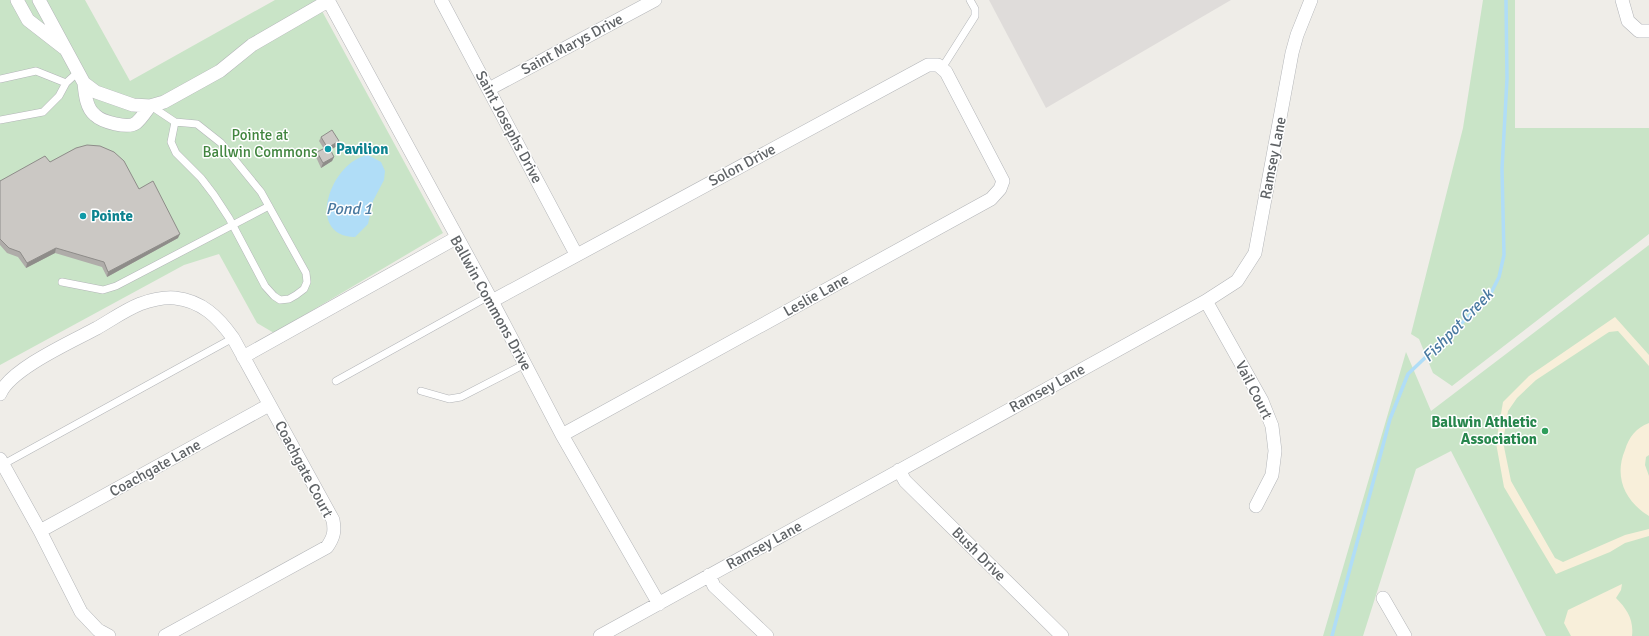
<svg xmlns="http://www.w3.org/2000/svg" width="1649" height="636" viewBox="0 0 1649 636" font-family="Signika,sans-serif">
  <style>
    .industrial { fill: #dfdcda }
    .green { fill: #c9e4c7 }
    .sand { fill: #f8efda }
    .water { fill: #b0ddf7 }
    .lines { fill: none; stroke-linecap: round; stroke-linejoin: round }
    .stream { stroke: #b0ddf7; stroke-width: 3.5 }
    .lane-casing { stroke: #b3b5b8; stroke-width: 8 }
    .street-casing { stroke: #b3b5b8; stroke-width: 14 }
    .lane { stroke: #fff; stroke-width: 7 }
    .street { stroke: #fff; stroke-width: 13 }
    .wall { fill: #afaca9 }
    .shaded-wall { fill: #8e8c89 }
    .building { fill: #cbc8c4; stroke: #8e8c89 }
    .culture-dot { fill: #0f9aa8; stroke: #fff; stroke-width: 1.5 }
    .leisure-dot { fill: #2e9e5b; stroke: #fff; stroke-width: 1.5 }
    .labels { text-anchor: middle; stroke-width: 3; stroke-linejoin: round; paint-order: stroke }
    .street-label { font-size: 15px; fill: #5f6366; stroke: #fff }
    .park-label { font-size: 15px; fill: #41853f; stroke: #fff }
    .culture-label { font-size: 15px; font-weight: bold; fill: #0d838f; stroke: #fff; text-anchor: start }
    .leisure-label { font-size: 15px; font-weight: bold; fill: #27864d; stroke: #fff; text-anchor: end }
    .water-label { font-size: 16px; font-style: italic; fill: #4a7aa1; stroke: #fff }
  </style>
  <rect width="100%" height="100%" fill="#efede8"/>
  <path class="industrial" d="M989 0H1231L1046 108Z"/>
  <path class="green" d="M0 0H85L130 81 275 0H316L443 233 274 333 257 323 219 254 184 265 0 365Z
    M1483 0H1515V128H1649V234L1452 386 1433 373 1419 339 1411 334 1463 128Z
    M1649 245V636H1546L1451 451 1416 469 1363 636H1323L1406 352 1431 411Z"/>
  <path class="sand" d="M1615 317 1649 355V366L1618 331 1609 332 1536 380 1517 398 1508 411 1503 442 1511 481 1555 558 1563 562 1625 535 1649 529V536L1625 543 1610 552 1556 574 1504 487 1496 443 1503 402 1529 376Z
    M1649 423V455L1646 457 1645 465 1649 476V516C1624 501 1614 476 1625 450 1629 437 1636 428 1649 423Z
    M1622 584 1621 590 1616 598C1627 609 1634 620 1632 636H1571L1564 623 1568 610Z"/>
  <path class="water" d="M368 155 381 162 385 171 384 180 373 201 368 224 355 237C304 236 331 161 368 155Z"/>
  <g class="lines">
    <path class="stream" d="M1332 636 1390 419 1408 374 1489 297 1499 277 1504 255 1502 169 1507 79 1506 0"/>
    <g class="lane-casing">
      <path id="lane" d="M942 68 975 16V9L970 0
        M0 79 36 71 66 83
        M151 106 175 122 197 124 221 143 261 192 306 273 307 282 304 289 296 295 289 299 280 300 274 296 265 286 229 218 214 195 201 178 176 153 171 142 175 122
        M0 120 43 112 59 96 66 83 78 72
        M62 282 103 290 116 286 269 206
        M336 381 489 296
        M421 391 449 399 461 397 525 364
        M2 465 233 338"/>
    </g>
    <g class="street-casing">
      <path id="street" d="M17 0 28 20 64 48
        M39 0 84 83 96 92 133 105 150 106 164 102 220 71 252 45 328 1
        M328 0 492 301 562 435 659 604
        M441 0 576 254
        M1622 0 1628 21 1639 31H1649
        M84 83C85 93 86 108 95 115 102 122 128 129 136 123 142 118 146 111 150 106
        M489 89 655 0
        M492 301 928 65H938L946 72 1003 181 1000 189 991 199 562 435
        M1206 301 1262 401 1272 426 1275 451 1272 475 1256 506
        M243 357 456 238
        M0 394C10 369 73 341 97 328 111 320 125 310 140 304 151 300 163 297 175 298 202 301 218 317 233 338L333 520C335 531 334 537 327 547L165 636
        M0 459 40 531 81 612 98 630 109 636
        M899 470 905 481 1062 636
        M40 531 269 405
        M709 575 714 586 767 636
        M1383 598 1405 636
        M600 636 1206 301 1237 281 1255 253 1292 53 1297 35 1311 0"/>
    </g>
    <use href="#lane" class="lane"/>
    <use href="#street" class="street"/>
  </g>
  <path class="wall" d="M321 137 337 146 330 150 334 157 332 161 321 168 316 157 317 152 324 149 319 141Z
    M50 162 139 189 178 238 107 277 102 267 55 253 26 268 18 257 7 253 0 245V181Z"/>
  <path class="shaded-wall" d="M339 141 337 146 327 152 329 147Z
    M334 157 332 161 321 168 323 163Z
    M180 234 178 238 107 277 108 272Z
    M56 248 55 253 26 268 27 263Z"/>
  <path class="building" d="M332 130 339 141 329 147 334 157 323 163 317 152 327 147 321 137Z
    M87 145 100 146 114 152 124 161 139 189 153 181 180 234 108 272 104 262 56 248 27 263 20 252 9 248 0 239V181L45 156 50 162 76 148Z"/>
  <g class="culture-dot">
    <circle cx="328" cy="149" r="4"/>
    <circle cx="83" cy="216" r="4"/>
  </g>
  <circle class="leisure-dot" cx="1545" cy="431" r="4"/>
  <g class="labels">
    <g class="street-label">
      <text transform="translate(572 44) rotate(-28)" y="5">Saint Marys Drive</text>
      <text transform="translate(509 127) rotate(62)" y="5">Saint Josephs Drive</text>
      <text transform="translate(1273 158) rotate(-79)" y="5">Ramsey Lane</text>
      <text transform="translate(742 165) rotate(-28)" y="5">Solon Drive</text>
      <text transform="translate(816 295) rotate(-29)" y="5">Leslie Lane</text>
      <text transform="translate(491 303) rotate(61)" y="5">Ballwin Commons Drive</text>
      <text transform="translate(1047 388) rotate(-29)" y="5">Ramsey Lane</text>
      <text transform="translate(1254 390) rotate(63)" y="5">Vail Court</text>
      <text transform="translate(155 468) rotate(-29)" y="5">Coachgate Lane</text>
      <text transform="translate(304 469) rotate(62)" y="5">Coachgate Court</text>
      <text transform="translate(764 545) rotate(-29)" y="5">Ramsey Lane</text>
      <text transform="translate(979 554) rotate(45)" y="5">Bush Drive</text>
    </g>
    <g class="park-label">
      <text x="260" y="140">Pointe at<tspan x="260" dy="17">Ballwin Commons</tspan></text>
    </g>
    <g class="culture-label">
      <text x="336" y="154">Pavilion</text>
      <text x="91" y="221">Pointe</text>
    </g>
    <g class="leisure-label">
      <text x="1537" y="427">Ballwin Athletic<tspan x="1537" dy="17">Association</tspan></text>
    </g>
    <g class="water-label">
      <text x="349" y="214">Pond 1</text>
      <text transform="translate(1457 325) rotate(-46)" y="6">Fishpot Creek</text>
    </g>
  </g>
</svg>
